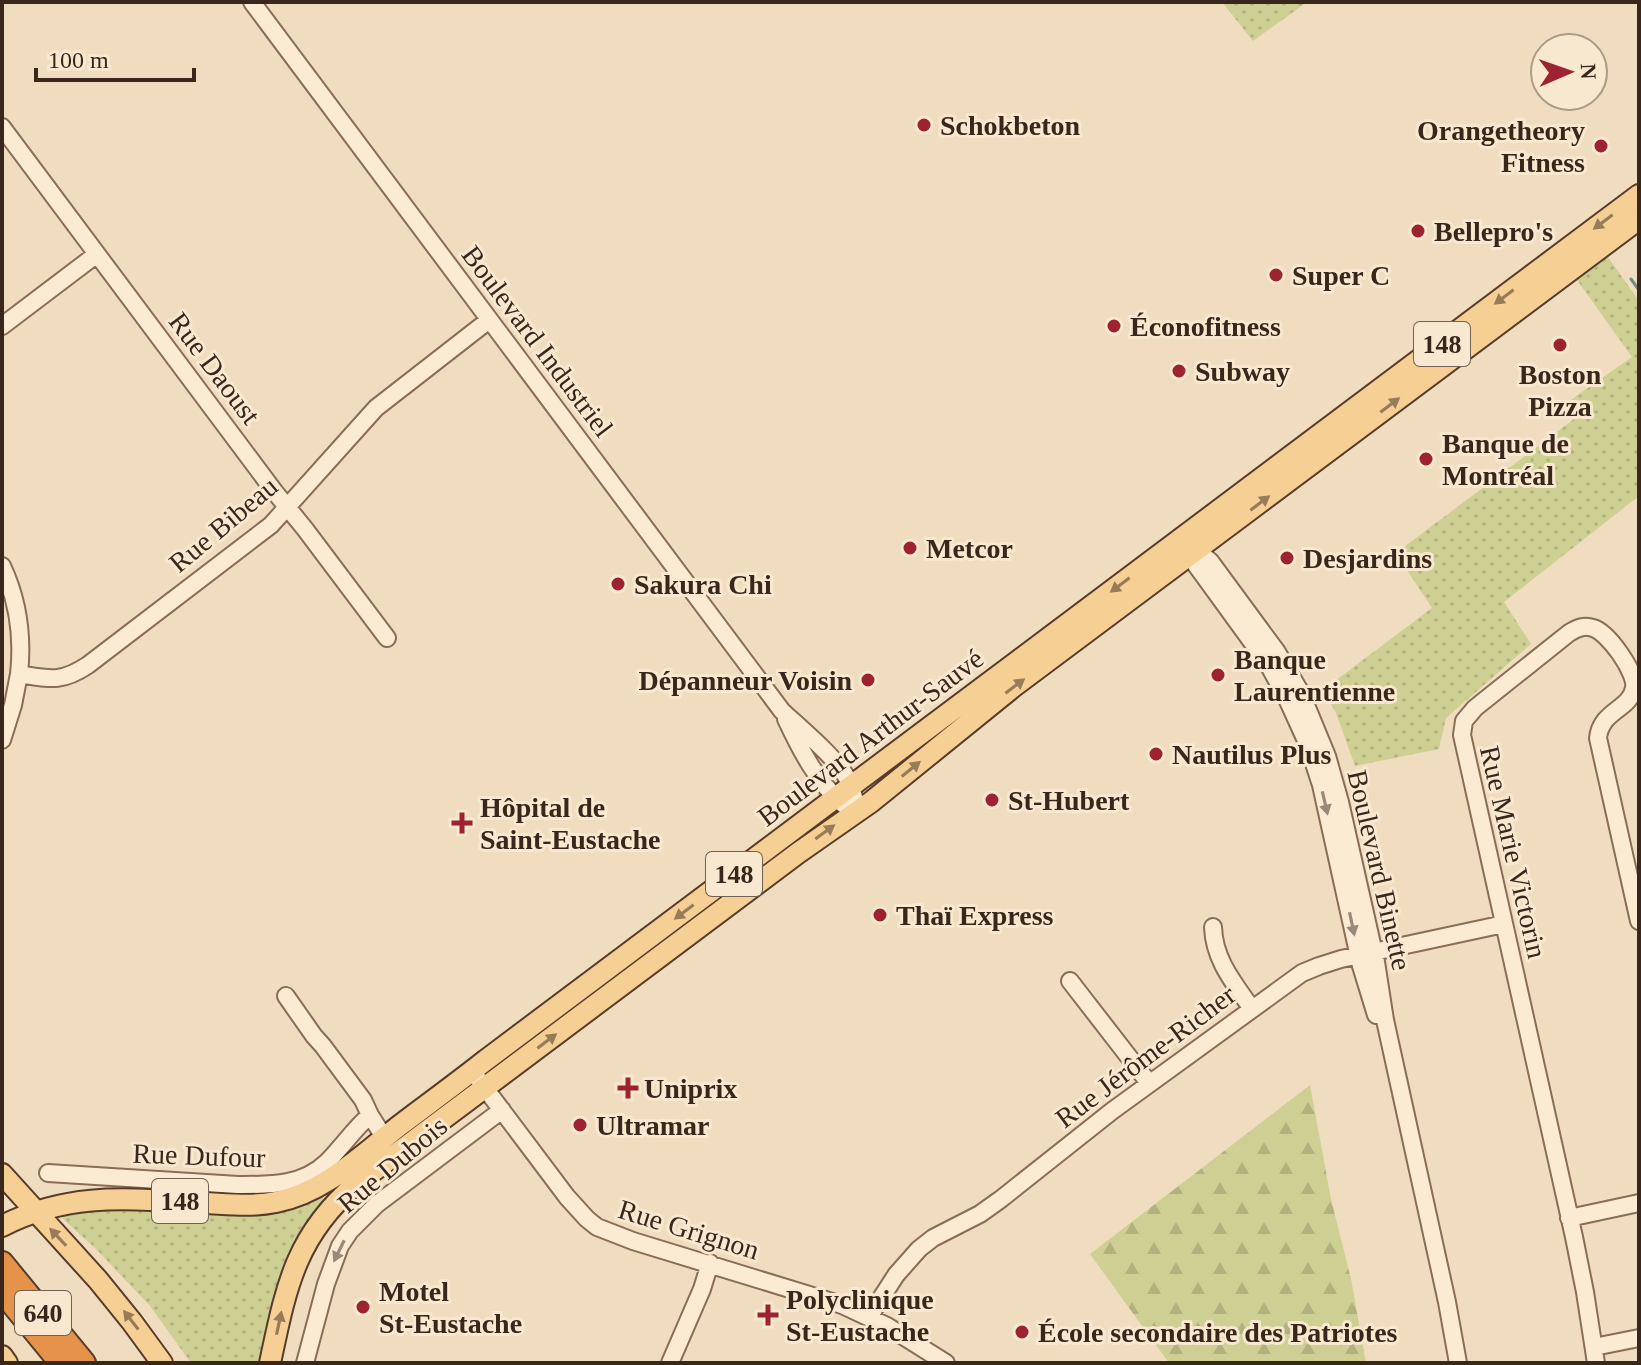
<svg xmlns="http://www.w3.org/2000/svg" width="1641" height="1365" viewBox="0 0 1641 1365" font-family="Georgia,serif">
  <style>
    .grass { fill: url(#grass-dots) }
    .forest { fill: url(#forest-firs) }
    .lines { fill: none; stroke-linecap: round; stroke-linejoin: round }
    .stream { stroke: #699083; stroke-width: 3 }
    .minor-casing { stroke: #8a6d56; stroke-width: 20 }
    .major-casing { stroke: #573c2b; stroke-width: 24 }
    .highway-casing { stroke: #573c2b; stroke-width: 26 }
    .minor { stroke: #fbebd3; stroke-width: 16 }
    .major { stroke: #f6cf94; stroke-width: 20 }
    .highway { stroke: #e5934a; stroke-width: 22 }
    .oneway { fill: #987b58 }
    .oneway2 { fill: #9a8978 }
    .poi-dot { fill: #9c232f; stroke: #f7e8cf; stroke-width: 3 }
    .labels { text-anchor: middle; stroke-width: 6; stroke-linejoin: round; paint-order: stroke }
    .shield { fill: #f7e8cf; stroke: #726152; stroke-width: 2 }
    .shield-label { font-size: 26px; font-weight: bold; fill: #39271c }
    .poi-label { font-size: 28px; font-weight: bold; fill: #39271c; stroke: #f7e8cf; text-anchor: start }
    .street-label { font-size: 28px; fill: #39271c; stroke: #f7e8cf }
  </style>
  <defs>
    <pattern id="grass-dots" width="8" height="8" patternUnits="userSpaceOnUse" patternTransform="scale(2)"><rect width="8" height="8" fill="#cdcf93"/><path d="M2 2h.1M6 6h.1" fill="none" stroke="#b1b27e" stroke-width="1.8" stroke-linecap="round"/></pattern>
    <pattern id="forest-firs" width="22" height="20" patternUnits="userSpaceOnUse" patternTransform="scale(2)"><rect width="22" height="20" fill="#cdcf93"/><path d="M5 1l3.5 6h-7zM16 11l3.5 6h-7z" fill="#b1b27e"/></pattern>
  </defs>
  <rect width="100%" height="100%" fill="#f0ddbf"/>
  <path class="grass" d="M1222 2H1307L1253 41Z
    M1608 257 1639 301V496L1504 602 1531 644 1446 718 1439 749 1355 766 1336 713 1323 690 1432 608 1396 553 1574 419 1565 404 1632 357 1577 280Z
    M320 1194 324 1199C280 1252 274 1298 261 1363H191L150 1306 96 1249 62 1218 66 1215C82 1213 99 1210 115 1209 173 1207 273 1234 320 1194Z"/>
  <path class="forest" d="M1310 1085 1331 1199 1351 1279 1366 1363H1169L1090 1254Z"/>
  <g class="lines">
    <path class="stream" d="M1631 279 1639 290"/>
    <g class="minor-casing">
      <path id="minor" d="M252 2 782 711C799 727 838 759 848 780 853 789 855 801 857 811
        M2 127 274 491 305 529 387 638
        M2 326 97 254
        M1190 544 1210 561 1277 652 1301 693 1327 756 1340 802 1376 962 1385 1020 1447 1302 1458 1363
        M1186 546 1196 565 1268 664 1288 701 1308 745 1321 785 1361 966 1376 1015
        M2 566C18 600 23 637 19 674
        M786 719C801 751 817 782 844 805
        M2 740 13 705 19 674C50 679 61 683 88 665L271 525 376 408 489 320
        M1213 927C1214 960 1234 983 1252 1009
        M1070 981 1149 1083
        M286 996 314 1036 323 1046 363 1100 370 1115 384 1137
        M479 1080 567 1197 587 1219 597 1227 633 1241 842 1305 887 1326 946 1363
        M48 1173 238 1185C271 1185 302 1186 327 1162 342 1147 354 1129 370 1115
        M1569 1218 1639 1203
        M869 1317 896 1275 919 1249 933 1238 980 1214 1001 1199 1112 1111 1302 973 1319 966 1341 959 1504 924
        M1594 1347 1639 1338
        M305 1363 326 1284 340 1246 350 1231 377 1204 502 1110
        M670 1363 702 1289 710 1263
        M1596 1363 1585 1292 1574 1237 1462 735 1464 721 1475 708 1569 633C1577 628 1584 625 1593 628 1608 632 1637 673 1634 688 1630 710 1601 710 1598 738L1639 921"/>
    </g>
    <g class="major-casing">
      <path id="major" d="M2 1174 98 1280 132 1322 162 1363
        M2 1226C71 1191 130 1199 204 1203 228 1204 252 1207 276 1202 324 1193 362 1155 399 1126 428 1104 457 1083 486 1060L1639 195
        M2 1356 7 1363
        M270 1363C286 1288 295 1236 356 1184L798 853 871 802 1013 687 1639 219"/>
    </g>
    <g class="highway-casing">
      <path id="highway" d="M2 1263 84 1363
        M2 1291 61 1363"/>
    </g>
    <use href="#minor" class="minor"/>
    <use href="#major" class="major"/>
    <use href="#highway" class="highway"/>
  </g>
  <defs><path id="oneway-solid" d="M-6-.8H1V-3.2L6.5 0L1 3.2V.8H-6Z" transform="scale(2)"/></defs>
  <g class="oneway">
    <use href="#oneway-solid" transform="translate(1603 222) rotate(143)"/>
    <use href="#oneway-solid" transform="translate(1504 297) rotate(143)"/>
    <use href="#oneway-solid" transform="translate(1390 405) rotate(-37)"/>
    <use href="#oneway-solid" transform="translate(1260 503) rotate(-37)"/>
    <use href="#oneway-solid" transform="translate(1120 585) rotate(143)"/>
    <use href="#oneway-solid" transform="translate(1015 686) rotate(-37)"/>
    <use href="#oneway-solid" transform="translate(911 769) rotate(-39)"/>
    <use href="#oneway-solid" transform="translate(825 832) rotate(-36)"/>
    <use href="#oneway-solid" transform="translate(684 912) rotate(143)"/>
    <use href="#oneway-solid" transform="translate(547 1041) rotate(-37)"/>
    <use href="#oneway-solid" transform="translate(58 1237) rotate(-133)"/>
    <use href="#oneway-solid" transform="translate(131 1320) rotate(-128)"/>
    <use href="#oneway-solid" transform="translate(279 1323) rotate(-78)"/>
  </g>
  <g class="oneway2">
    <use href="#oneway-solid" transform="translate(1325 803) rotate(77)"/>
    <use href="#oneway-solid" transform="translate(1352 924) rotate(78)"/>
    <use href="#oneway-solid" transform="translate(339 1251) rotate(116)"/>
  </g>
  <g class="poi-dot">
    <circle cx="924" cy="125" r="8"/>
    <circle cx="1601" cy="146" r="8"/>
    <circle cx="1418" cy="231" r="8"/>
    <circle cx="1276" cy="275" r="8"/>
    <circle cx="1114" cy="326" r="8"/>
    <circle cx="1560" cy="345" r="8"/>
    <circle cx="1179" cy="371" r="8"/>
    <circle cx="1426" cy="459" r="8"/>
    <circle cx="910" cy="548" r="8"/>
    <circle cx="1287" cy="558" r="8"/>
    <circle cx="618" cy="584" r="8"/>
    <circle cx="1218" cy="675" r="8"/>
    <circle cx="868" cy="680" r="8"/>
    <circle cx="1156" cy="754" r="8"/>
    <circle cx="992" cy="800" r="8"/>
    <path d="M458 811h8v8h8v8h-8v8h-8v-8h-8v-8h8z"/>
    <circle cx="880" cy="915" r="8"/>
    <path d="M624 1076h8v8h8v8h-8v8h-8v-8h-8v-8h8z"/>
    <circle cx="580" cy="1125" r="8"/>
    <circle cx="363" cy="1307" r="8"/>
    <path d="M764 1303h8v8h8v8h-8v8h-8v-8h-8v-8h8z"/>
    <circle cx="1022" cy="1332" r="8"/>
  </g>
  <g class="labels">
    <g class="shield">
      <rect x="1414" y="322" width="56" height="44" rx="6"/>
      <rect x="706" y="852" width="56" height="44" rx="6"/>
      <rect x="152" y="1179" width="56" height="44" rx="6"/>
      <rect x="15" y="1291" width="56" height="44" rx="6"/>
    </g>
    <g class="shield-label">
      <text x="1442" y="353">148</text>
      <text x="734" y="883">148</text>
      <text x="180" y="1210">148</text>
      <text x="43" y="1322">640</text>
    </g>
    <g class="poi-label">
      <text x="940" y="135">Schokbeton</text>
      <text x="1585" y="140" text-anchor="end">Orangetheory<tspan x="1585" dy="32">Fitness</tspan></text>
      <text x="1434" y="241">Bellepro's</text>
      <text x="1292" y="285">Super C</text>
      <text x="1130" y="336">Éconofitness</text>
      <text x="1195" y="381">Subway</text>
      <text x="1560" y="384" text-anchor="middle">Boston<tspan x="1560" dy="32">Pizza</tspan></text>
      <text x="1442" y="453">Banque de<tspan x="1442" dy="32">Montréal</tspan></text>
      <text x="926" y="558">Metcor</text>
      <text x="1303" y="568">Desjardins</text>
      <text x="634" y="594">Sakura Chi</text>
      <text x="1234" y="669">Banque<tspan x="1234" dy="32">Laurentienne</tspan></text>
      <text x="852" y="690" text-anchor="end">Dépanneur Voisin</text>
      <text x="1172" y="764">Nautilus Plus</text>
      <text x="1008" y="810">St-Hubert</text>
      <text x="480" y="817">Hôpital de<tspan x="480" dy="32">Saint-Eustache</tspan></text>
      <text x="896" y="925">Thaï Express</text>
      <text x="644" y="1098">Uniprix</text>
      <text x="596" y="1135">Ultramar</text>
      <text x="379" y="1301">Motel<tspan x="379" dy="32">St-Eustache</tspan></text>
      <text x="786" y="1309">Polyclinique<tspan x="786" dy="32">St-Eustache</tspan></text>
      <text x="1038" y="1342">École secondaire des Patriotes</text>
    </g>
    <g class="street-label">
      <text transform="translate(538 341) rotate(53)" y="10">Boulevard Industriel</text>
      <text transform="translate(215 368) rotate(53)" y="10">Rue Daoust</text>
      <text transform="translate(223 524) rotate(-40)" y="10">Rue Bibeau</text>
      <text transform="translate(870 737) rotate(-37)" y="10">Boulevard Arthur-Sauvé</text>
      <text transform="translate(1514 852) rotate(77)" y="10">Rue Marie Victorin</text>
      <text transform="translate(1380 870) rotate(77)" y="10">Boulevard Binette</text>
      <text transform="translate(1145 1056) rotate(-37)" y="10">Rue Jérôme-Richer</text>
      <text transform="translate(199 1155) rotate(2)" y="10">Rue Dufour</text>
      <text transform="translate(392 1164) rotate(-40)" y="10">Rue Dubois</text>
      <text transform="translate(689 1229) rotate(17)" y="10">Rue Grignon</text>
    </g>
  </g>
  <rect width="1641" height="1365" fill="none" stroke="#39271c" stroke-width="8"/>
  <g transform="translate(1569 72) rotate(88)"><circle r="38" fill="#f7e8cf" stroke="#ab9b87" stroke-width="2"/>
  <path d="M0-6L14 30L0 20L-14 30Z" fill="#9c232f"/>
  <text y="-12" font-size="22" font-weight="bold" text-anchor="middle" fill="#39271c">N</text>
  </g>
  <path d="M36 68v12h158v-12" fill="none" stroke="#39271c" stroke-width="4"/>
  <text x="48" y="68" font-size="24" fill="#39271c" stroke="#f7e8cf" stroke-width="6" paint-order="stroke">100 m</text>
</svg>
